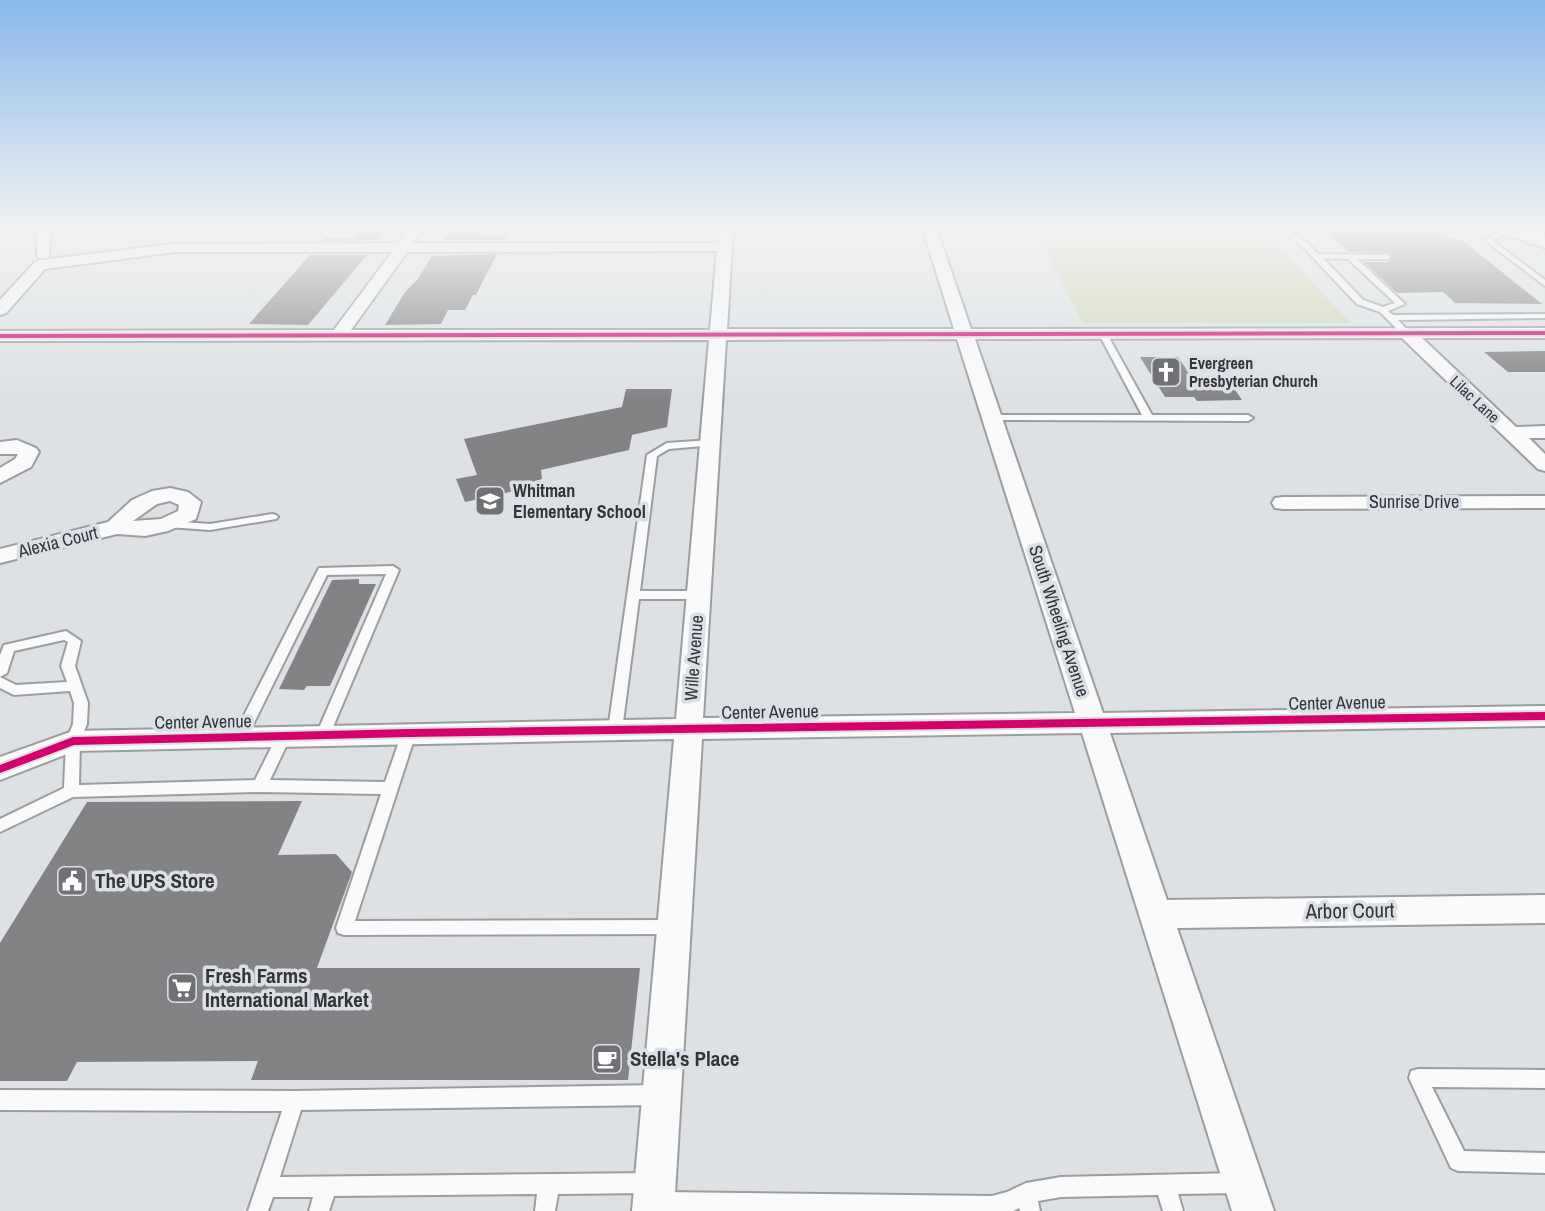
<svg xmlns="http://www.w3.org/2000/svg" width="1545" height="1211" viewBox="0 0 1545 1211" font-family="'Archivo Narrow',sans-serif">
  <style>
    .green { fill: #d2d8b4 }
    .building { fill: #838385 }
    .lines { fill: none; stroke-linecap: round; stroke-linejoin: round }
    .lane-casing { stroke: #9b9da0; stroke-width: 4 }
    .street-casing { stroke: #9b9da0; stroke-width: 4 }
    .secondary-casing { stroke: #9b9da0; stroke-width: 4 }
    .lane { fill: #fafafb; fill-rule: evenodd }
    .street { fill: #fafafb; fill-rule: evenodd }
    .secondary { fill: #fafafb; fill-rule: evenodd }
    .cycleway-casing { stroke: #dbe0e7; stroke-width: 4 }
    .cycleway { fill: #d6006c; fill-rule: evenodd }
    .labels { text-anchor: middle; stroke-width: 7; stroke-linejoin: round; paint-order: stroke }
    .far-poi-label { font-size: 16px; font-weight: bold; fill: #333538; stroke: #dbe0e7; text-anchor: start }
    .far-street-label { font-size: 16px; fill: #333538; stroke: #dbe0e7 }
    .poi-label { font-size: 18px; font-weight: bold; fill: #333538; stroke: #dbe0e7; text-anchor: start }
    .street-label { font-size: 18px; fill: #333538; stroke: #dbe0e7 }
    .near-poi-label { font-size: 21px; font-weight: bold; fill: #333538; stroke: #dbe0e7; text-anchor: start }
    .near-street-label { font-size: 21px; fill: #333538; stroke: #dbe0e7 }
  </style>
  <rect width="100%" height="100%" fill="#dee1e4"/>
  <path class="green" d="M1035 230H1262L1351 323H1083Z"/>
  <path class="building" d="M360 230H385L377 240 322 241 324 238H353Z
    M452 230H480L478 235H507L504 240H444Z
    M1324 230H1437L1450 239 1462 240 1542 304 1455 303 1443 292 1397 293 1364 262H1389L1391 253 1349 252Z
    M497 254 476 295H473L465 310H448L441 324 385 325 405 292 417 280 432 256Z
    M310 255H367L308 325 249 324Z
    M1545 351V372H1508L1484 352Z
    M1140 357H1178L1195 382H1230L1242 400 1197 401 1194 397H1165Z
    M626 389H672L667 427 632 435 629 450 541 470 542 479 529 483 532 487 465 502 456 479 477 475 464 439 622 407Z
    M359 579V584H376L330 686H307L304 690 279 689 332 580Z
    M302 801 278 855 336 854 352 872 317 968H640L628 1080H251L258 1061 77 1062 67 1081H0V943L87 802Z"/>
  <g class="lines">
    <g class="lane-casing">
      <path id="lane" d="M1280 230C1295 230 1308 243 1318 254L1389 255V259H1357L1405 304 1388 311 1393 315 1545 314V318L1398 320 1410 333 1403 335 1380 312 1357 304 1303 247ZM1323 258 1348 259 1395 303 1383 307 1363 300Z
        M1509 230 1517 231 1492 240 1545 280V286L1483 239Z
        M1103 331 1107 334 1152 415H1248L1253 418 1248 421 989 420 987 418 992 415H1142L1099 334Z
        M710 440 714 441V445L669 449 657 456 640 591H699L705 595 699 599H639L622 730 620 734H610L608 730 647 455 667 443Z
        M272 514 276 515 278 517 276 519 210 530 168 527 162 524 168 521 210 524Z
        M393 566 399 570 328 739H318L316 735 386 574 327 575 247 737 245 741H235L233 737 319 568Z
        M66 631 81 641 75 666 88 703 87 724 80 741 79 785 255 780 279 732H289L291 736 270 780 385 782 402 733 404 729H414L416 733 355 921 673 920 679 922 681 927 679 932 673 934 344 935 338 933 336 928 381 794 260 792 73 797 0 832V819L64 788 66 741 73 724 74 703 70 691 14 695 0 688V655L4 645ZM64 640 68 642 61 666 67 682 16 685 0 677 7 673 14 651Z
        M1418 1069 1545 1070V1088L1432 1087 1464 1151 1545 1153V1173L1458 1171 1451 1168 1409 1078 1411 1071Z
        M659 1085 666 1088 669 1095 666 1102 659 1105 301 1110 280 1177 651 1173 658 1176 661 1183 658 1190 651 1193 558 1194 555 1211H535L537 1194 334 1196 329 1211H309L313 1197H273L268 1211H248L282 1111 0 1110V1090L295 1091Z
        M1238 1173 1245 1176 1248 1183 1245 1190 1238 1193 1178 1194 1183 1211H1163L1158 1195 1061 1197 1038 1201 1040 1211H1020L1019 1208 1013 1211H658L654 1209 651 1202 654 1195 661 1192 992 1196 1007 1192 1026 1183 1061 1177Z"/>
    </g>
    <g class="street-casing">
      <path id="street" d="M36 230H50L49 258H39L37 255Z
        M408 230H422L413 243H718L719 230H733L727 329H954L923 230H937L971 329 1545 328V338H1422L1516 427 1545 426V438H1529L1545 454V471L1538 469 1402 338 975 339 1103 713 1545 706V726L1110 733 1167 900 1545 895V923L1177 928 1274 1211H1232L1082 733 702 739 674 1211H632L674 739 75 751 0 780V757L73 731 676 719 709 340 0 341V331L334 330 392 252H175L45 269 6 313 0 315V300L35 262 40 260 175 244 398 243ZM717 251 710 330H351L407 252ZM957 339 1075 713 703 718 726 340Z
        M17 440 36 448 39 452 31 467 0 483V468L15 459 18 454H0V442Z
        M170 488 188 492 201 502 196 519 168 531 145 536 117 534 0 563V549L108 522 132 500 152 491ZM170 501 179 505 178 511 161 519 133 521 157 504Z
        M1545 496V508L1283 509 1275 508 1272 503 1275 498 1283 497Z"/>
    </g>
    <g class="secondary-casing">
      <path id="secondary" d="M1501 230H1530L1545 235V248L1504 234Z"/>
    </g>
    <use href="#lane" class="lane"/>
    <use href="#street" class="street"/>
    <use href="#secondary" class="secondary"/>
    <g class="cycleway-casing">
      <path id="cycleway" d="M1545 331V335L0 338V334Z
        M1545 712V720L409 737 74 745 0 773V765L73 737 409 729Z"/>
    </g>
    <use href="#cycleway" class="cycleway"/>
  </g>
  <linearGradient id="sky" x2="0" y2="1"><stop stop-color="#89b8e9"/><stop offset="0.57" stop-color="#f0f2f3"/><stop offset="1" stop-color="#f0f2f3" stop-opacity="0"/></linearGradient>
  <rect width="1545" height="400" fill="url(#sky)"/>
  <defs>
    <g id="church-square" transform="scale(1.575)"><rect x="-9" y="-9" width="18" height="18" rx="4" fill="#6f7174" stroke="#dbe0e7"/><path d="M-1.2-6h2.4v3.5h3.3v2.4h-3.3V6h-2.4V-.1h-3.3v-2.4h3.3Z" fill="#fff"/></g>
    <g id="school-square" transform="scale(1.575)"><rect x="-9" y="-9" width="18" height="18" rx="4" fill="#6f7174" stroke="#dbe0e7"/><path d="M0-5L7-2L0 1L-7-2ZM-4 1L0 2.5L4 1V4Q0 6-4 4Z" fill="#fff"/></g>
    <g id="civic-square" transform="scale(1.575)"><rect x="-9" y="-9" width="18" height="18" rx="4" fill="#6f7174" stroke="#dbe0e7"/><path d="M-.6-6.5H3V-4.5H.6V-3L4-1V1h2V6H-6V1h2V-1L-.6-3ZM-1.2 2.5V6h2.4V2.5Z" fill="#fff"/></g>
    <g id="supermarket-square" transform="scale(1.575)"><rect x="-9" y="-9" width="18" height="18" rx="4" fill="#6f7174" stroke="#dbe0e7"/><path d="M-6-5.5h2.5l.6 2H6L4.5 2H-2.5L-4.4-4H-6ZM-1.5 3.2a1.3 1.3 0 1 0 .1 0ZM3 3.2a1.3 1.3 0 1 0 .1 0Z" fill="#fff"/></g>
    <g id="cafe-square" transform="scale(1.575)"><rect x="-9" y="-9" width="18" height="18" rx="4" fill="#6f7174" stroke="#dbe0e7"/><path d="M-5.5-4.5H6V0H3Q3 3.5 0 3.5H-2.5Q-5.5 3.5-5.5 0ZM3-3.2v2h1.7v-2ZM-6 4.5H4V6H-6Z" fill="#fff"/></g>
  </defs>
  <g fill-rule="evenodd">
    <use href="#church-square" x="1166" y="372"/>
    <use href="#school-square" x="490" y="501"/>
    <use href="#civic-square" x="72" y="881"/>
    <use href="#supermarket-square" x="182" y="988"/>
    <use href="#cafe-square" x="607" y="1059"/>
  </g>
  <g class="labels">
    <g class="far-poi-label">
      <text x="1189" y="369">Evergreen<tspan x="1189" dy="18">Presbyterian Church</tspan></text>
    </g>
    <g class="far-street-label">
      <text transform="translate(1475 399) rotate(43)" y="6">Lilac Lane</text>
    </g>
    <g class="poi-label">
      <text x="513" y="497">Whitman<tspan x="513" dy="21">Elementary School</tspan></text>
    </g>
    <g class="street-label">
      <text x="1414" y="508">Sunrise Drive</text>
      <text transform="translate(58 542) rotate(-14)" y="6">Alexia Court</text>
      <text transform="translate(1059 621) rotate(72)" y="6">South Wheeling Avenue</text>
      <text transform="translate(694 658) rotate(-86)" y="6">Wille Avenue</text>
      <text transform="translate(1337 703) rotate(-1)" y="6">Center Avenue</text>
      <text transform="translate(770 712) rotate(-1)" y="6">Center Avenue</text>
      <text transform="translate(203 722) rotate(-1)" y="6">Center Avenue</text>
    </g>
    <g class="near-poi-label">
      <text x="95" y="888">The UPS Store</text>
      <text x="205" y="983">Fresh Farms<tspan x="205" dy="24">International Market</tspan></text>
      <text x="630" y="1066">Stella's Place</text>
    </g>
    <g class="near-street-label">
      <text transform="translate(1350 911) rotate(-1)" y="7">Arbor Court</text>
    </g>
  </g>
</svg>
